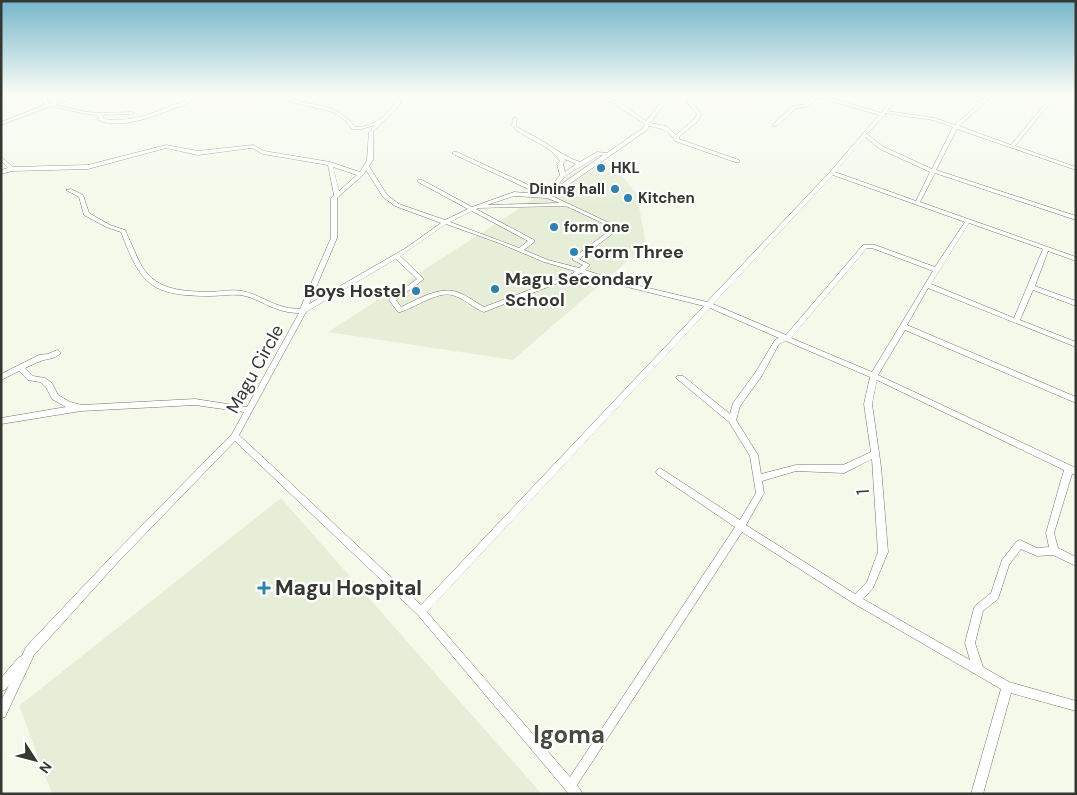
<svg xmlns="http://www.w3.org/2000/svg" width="1077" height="795" viewBox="0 0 1077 795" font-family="'DM Sans',sans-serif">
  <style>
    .built { fill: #e7eed8 }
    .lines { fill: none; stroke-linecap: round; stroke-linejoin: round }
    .minor-casing { stroke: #717568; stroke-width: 1 }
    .minor { fill: #fff; fill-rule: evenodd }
    .poi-dot { fill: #2d82b1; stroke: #fff; stroke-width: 2 }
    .labels { text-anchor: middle; stroke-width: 4.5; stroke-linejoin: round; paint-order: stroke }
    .far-poi-label { font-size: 15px; font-weight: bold; fill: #353731; stroke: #fff; text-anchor: start }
    .poi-label { font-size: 18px; font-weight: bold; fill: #353731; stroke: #fff; text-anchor: start }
    .street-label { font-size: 18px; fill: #353731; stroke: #fff }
    .near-poi-label { font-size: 21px; font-weight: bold; fill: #353731; stroke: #fff; text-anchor: start }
    .near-quarter-label { font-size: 24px; font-weight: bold; fill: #474b3f; stroke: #fff }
  </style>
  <rect width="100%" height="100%" fill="#f4f9ea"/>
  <path class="built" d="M599 157 621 174 637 195 646 245 513 360 328 332Z
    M281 498 440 679 542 794H52L19 706Z"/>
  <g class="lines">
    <g class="minor-casing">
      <path id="minor" d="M77 93H83L55 105 86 112 102 113 132 112 134 113 132 114 102 115 104 117 103 119C129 123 152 114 175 104H179L197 93H202L181 107H177C156 116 120 130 98 120L99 117 96 115 86 114 51 106 1 125V122L45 105 44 104 41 96 47 97 48 103 50 104Z
        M277 93C284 94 289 98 296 100 323 108 335 103 355 127 377 127 392 112 400 93H404L399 106 373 132V160L369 166 387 195 399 204 445 220 468 209 418 182V180H422L472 207 514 192 539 194 453 154V152H457L548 194 551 191 549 190 560 175 557 164 560 161C550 144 525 140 512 126L513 118H517L516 126C524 132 533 135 541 140 554 148 565 157 580 162L597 152 607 153 643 128 645 124 613 103 604 100V93H608V98L617 101 646 121 669 93H673L650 123 666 126 676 135 694 119 697 114 686 101 690 100 701 114 698 121 679 137V139L739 160V162H735L675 141C669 130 661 128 649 126L647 130 552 196 620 228 579 259 590 265 585 270 615 280 707 302 830 172 879 115 818 97 806 107 796 108 777 126H773V124L793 106 803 105 814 95 809 93H821V95L881 113 898 93H902L887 111 934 118 955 125 981 102 956 93H963L983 99 990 93H995L959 126 1011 145 1054 93H1058L1015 146 1076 167V170L957 129 936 170 1076 216V220L935 173 920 202 1076 257V261L1048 251 1035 286 1076 301V306L1033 290 1020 320 1076 342V347L928 288 907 325 1076 397V403L905 330 878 375 1076 468V475L1072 474 1054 533 1058 548 1076 557V566L1053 555 1037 556 1021 549 1009 565 998 599 983 611 975 643 983 667 1009 682 1076 701V711L1011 693 983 794H971L1001 689 853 603 742 532 577 785 583 794H569L418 615 235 441 118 562 34 655 5 717 1 718V701L9 685 5 690 1 691V678L19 657 22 656 26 647 112 556 232 434 244 412 195 405 81 411 1 424V418L66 407 52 399 46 387 40 382 28 380 19 371 1 380V374L39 355 48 354 57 350 59 351 61 353C53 360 49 358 41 361 35 363 30 366 25 368L33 376 45 378 52 383 58 395 70 402 82 405 195 399 247 407 299 313C292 313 286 312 280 310 266 306 255 297 240 295 230 294 220 296 210 296 151 296 141 285 121 232L106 227 84 215 79 197 66 190 71 189 83 195 89 213 110 225 125 230C130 240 134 251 139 261 153 290 179 291 208 292 219 292 231 289 242 291 258 294 270 304 285 307 290 309 295 308 300 309L331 238V198L334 195 328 165 263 154 252 148 198 155 166 148 88 169 12 171 1 174V170L8 168 1 161V157L13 167 88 165 166 145 198 151 253 145 264 151 330 162 360 172 367 160 369 132 375 125 362 129H352L346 121 333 112 291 102 277 95ZM885 113 933 120 953 127 932 169 884 147 867 134 883 116H885ZM865 137 880 149 930 172 916 201 835 172ZM600 155H603L556 188 565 176ZM565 159 576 164 565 172 563 164 566 161ZM333 167 357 175 339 191ZM366 170 383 197 395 206 441 223 406 248 309 304 337 238V198L364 174ZM833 175 965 222 935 267 875 245H863L786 335 713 304ZM514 196 547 198 560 203 487 205ZM566 206 613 228 573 258V260L583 265 579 268 548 260 524 250 534 242V240L476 209 479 208ZM472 211 528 241 519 248 450 222ZM969 223 1043 249 1014 318 931 284ZM446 224 499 243 544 262 575 271 572 274 484 307C475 302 464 293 453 291 436 288 416 300 401 307L396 300 424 279 400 256ZM867 248H872L933 271 872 372 791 338ZM396 259 417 279 389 300 398 312H400C414 308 438 291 452 295 464 298 473 308 484 312L576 276 581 273 611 283 704 306 421 605 239 435 306 312ZM710 308 779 338 775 340 755 373 733 403 730 414 683 376H677L676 378 729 422 750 456 756 493 740 520 663 470 660 468 657 470 656 472 657 474 735 527 570 777 427 612ZM786 341 870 377 864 404 871 452 843 465H796L761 474 758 455 736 420 740 406 761 377 779 344ZM877 380 1064 470 1046 533 1049 547 1037 548 1020 540 1017 541 1002 560 991 593 976 605 974 608 965 643 970 660 863 599 873 588 888 552 881 467 872 404ZM872 459 878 552 867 582 855 594 746 525 764 493 762 481 796 471 844 473Z"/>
    </g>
    <use href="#minor" class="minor"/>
  </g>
  <linearGradient id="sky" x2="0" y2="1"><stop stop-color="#75b6ca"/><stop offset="0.46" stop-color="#fafcf6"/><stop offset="1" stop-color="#fafcf6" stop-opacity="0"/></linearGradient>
  <rect width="1077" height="204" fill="url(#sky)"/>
  <g class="poi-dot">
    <circle cx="601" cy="168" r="5"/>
    <circle cx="615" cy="189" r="5"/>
    <circle cx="628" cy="198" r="5"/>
    <circle cx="554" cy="227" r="5"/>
    <circle cx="574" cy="252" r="5"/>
    <circle cx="495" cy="289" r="5"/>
    <circle cx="416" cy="291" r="5"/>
    <path d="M261.5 580.5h5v5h5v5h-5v5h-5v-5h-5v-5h5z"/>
  </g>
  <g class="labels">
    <g class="far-poi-label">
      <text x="611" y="173">HKL</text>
      <text x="605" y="194" text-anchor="end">Dining hall</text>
      <text x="638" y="203">Kitchen</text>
      <text x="564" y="232">form one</text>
    </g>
    <g class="poi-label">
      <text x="584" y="258">Form Three</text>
      <text x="505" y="285">Magu Secondary<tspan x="505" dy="21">School</tspan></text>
      <text x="406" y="297" text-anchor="end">Boys Hostel</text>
    </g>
    <g class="street-label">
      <text transform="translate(255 369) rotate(-61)" y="6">Magu Circle</text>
      <text transform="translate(863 492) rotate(-94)" y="6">1</text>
    </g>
    <g class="near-poi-label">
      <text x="275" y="595">Magu Hospital</text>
    </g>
    <g class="near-quarter-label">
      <text x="569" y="743">Igoma</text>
    </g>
  </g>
  <rect width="1077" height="795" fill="none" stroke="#353731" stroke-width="5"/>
  <g transform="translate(35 760) rotate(126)" stroke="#ffffff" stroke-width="4" paint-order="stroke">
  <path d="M0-4L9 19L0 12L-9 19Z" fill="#353731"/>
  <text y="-8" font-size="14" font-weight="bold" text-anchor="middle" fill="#353731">N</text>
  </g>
</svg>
